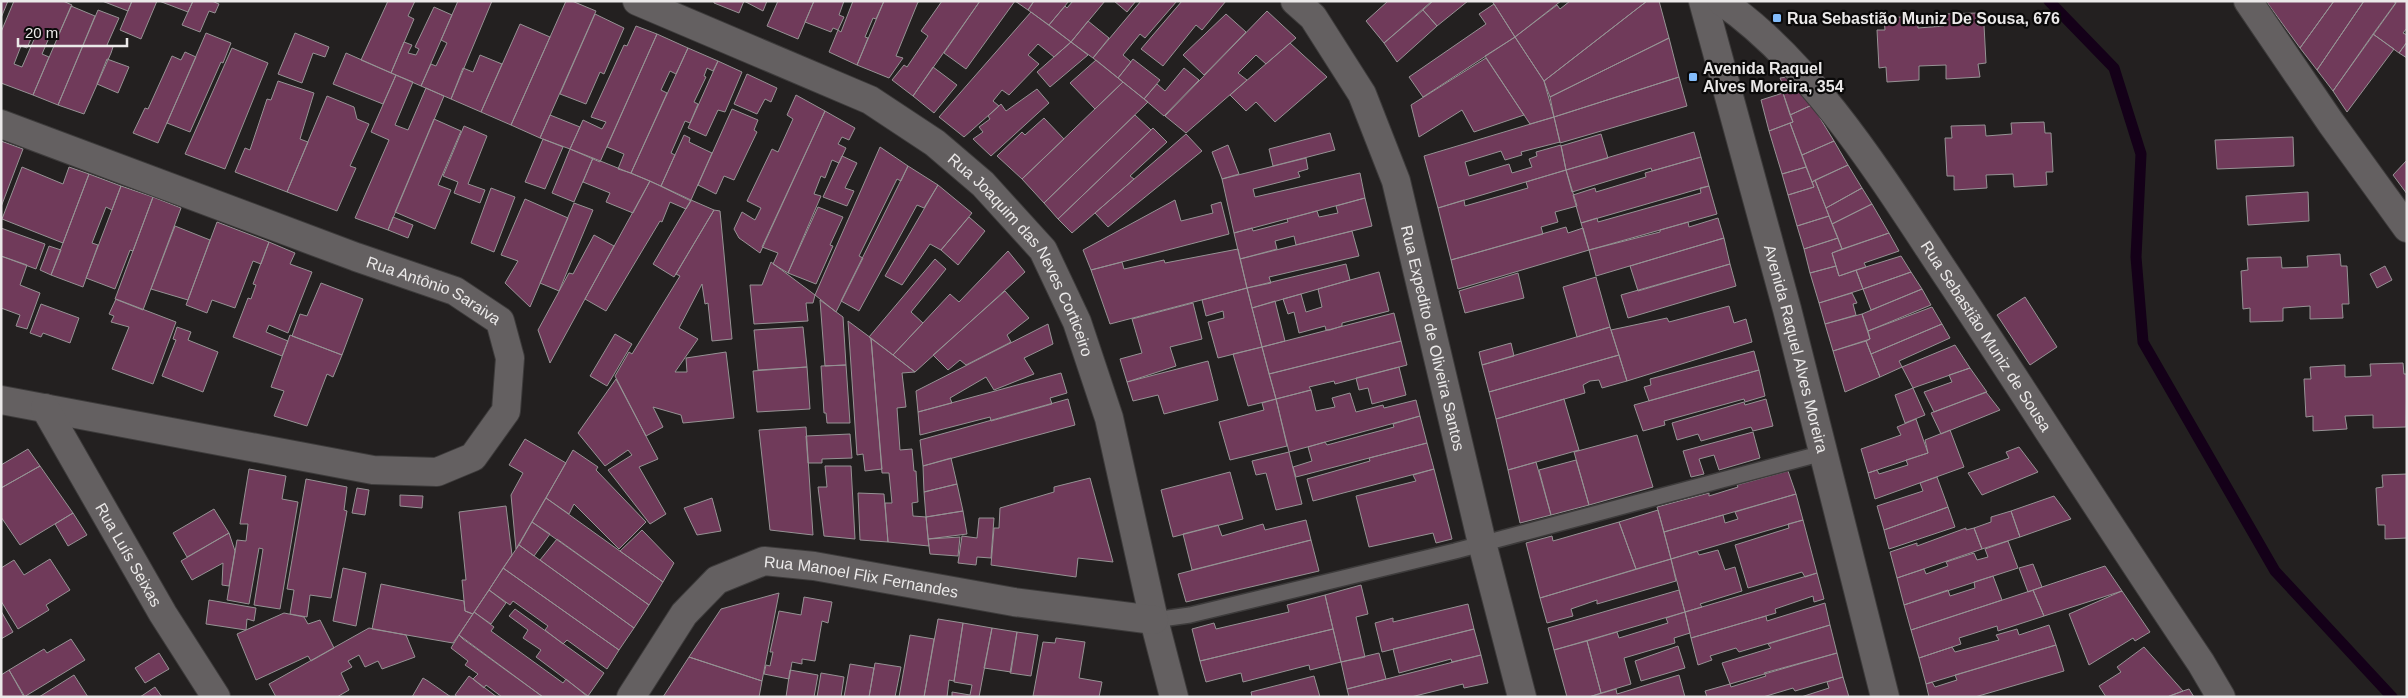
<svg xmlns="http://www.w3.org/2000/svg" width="2408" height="698" viewBox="0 0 2408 698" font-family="Arial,sans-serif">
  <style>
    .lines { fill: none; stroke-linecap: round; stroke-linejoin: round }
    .stream { stroke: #140018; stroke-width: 11 }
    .building { fill: #703a5a; stroke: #969294; fill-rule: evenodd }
    .service-casing { stroke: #3d3b3b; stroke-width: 18 }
    .minor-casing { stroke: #3d3b3b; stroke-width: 30 }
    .service { stroke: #646061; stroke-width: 15 }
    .minor { stroke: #646061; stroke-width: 28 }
    .poi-dot { fill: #83bcfb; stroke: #0b0a0a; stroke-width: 2 }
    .labels { text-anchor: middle; stroke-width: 4.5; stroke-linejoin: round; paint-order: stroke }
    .poi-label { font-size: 16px; font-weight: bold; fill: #ebe9e9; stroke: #0b0a0a; text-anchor: start }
    .street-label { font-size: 16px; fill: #ebe9e9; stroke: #0b0a0a }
  </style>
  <rect width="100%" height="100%" fill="#232020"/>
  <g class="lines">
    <path class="stream" d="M2049 1 2114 68 2141 154 2136 257 2143 342 2275 571 2392 697"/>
  </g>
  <path class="building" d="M1 1H8L1 18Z
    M14 1H63L72 5 59 34 52 31 42 54 49 57 33 95 1 83V32ZM36 27 39 28 22 67 14 64 21 46 27 48Z
    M102 1H132L128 11Z
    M132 1H157L141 39 120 30Z
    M159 1H193L188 12Z
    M193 1H212L219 4 215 13 209 11 200 32 182 25Z
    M388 1H415L408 16 414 19 391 73 361 60Z
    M458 1H492L451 99 421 86 431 64 436 66 447 43 441 40Z
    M566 1H572L596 11 540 138 511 125Z
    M714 1H744L739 13 714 3Z
    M744 1H767L763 11Z
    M778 1H814L798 39 767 26Z
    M814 1H844L839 15 844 17 838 30 833 28 831 32 805 22Z
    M853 1H884L876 19 873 18 865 37 868 38 857 65 829 52 838 30 841 32Z
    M884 1H921L918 2 896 56 903 58 889 78 857 65Z
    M942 1H980L913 96 892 80 904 65 907 67 928 36 921 31Z
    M980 1H1015L966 69 944 53Z
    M1015 1H1034L1028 10Z
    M1034 1H1069L1049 25 1028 10Z
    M1073 1H1105L1071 42 1049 25 1065 6 1067 8Z
    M1114 1H1136L1127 12Z
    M1141 1H1177L1145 38 1140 34 1123 55 1131 62 1118 78 1093 58Z
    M1182 1H1226L1202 30 1196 25 1163 66 1141 49Z
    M1388 1H1432L1384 43 1366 21Z
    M1433 1H1468L1437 26 1423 10Z
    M1492 1H1561L1515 37Z
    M1570 1H1647L1544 81 1515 37 1557 5 1560 9Z
    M1647 1H1659L1669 38 1550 97 1544 81Z
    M2266 1H2334L2300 48Z
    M2334 1H2364L2317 70 2300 48Z
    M2364 1H2393L2396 3 2333 91 2317 70Z
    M2397 1H2407V28L2403 33 2407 35V42L2399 53 2373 34Z
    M1494 4 1515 37 1423 97 1409 77 1486 24 1479 14Z
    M71 6 95 16 58 105 33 95Z
    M434 7 452 15 421 86 391 73 404 42 412 45 408 53 416 55 419 49 415 47Z
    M98 10 119 18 107 45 113 47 111 53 84 114 58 105Z
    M1423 10 1437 26 1397 62 1384 43Z
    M1267 11 1296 38 1266 64 1256 55 1238 73 1247 80 1186 133 1165 116Z
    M1031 12 1071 42 1054 57 1038 44 1028 55 1039 64 1009 95 1002 90 993 101 999 106 964 137 939 117Z
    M1976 13 1977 25H1984L1986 63 1978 64 1980 77 1946 79V65L1919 66V80L1887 82 1886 67 1879 68 1877 30H1885L1884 18 1918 16V28L1944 26V14Z
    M595 14 624 28 604 74 600 72 586 104 560 94Z
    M1226 14 1246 32 1204 75 1183 55Z
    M1088 21 1109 38 1093 58 1071 42Z
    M520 24 550 37 511 125 481 112Z
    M636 26 657 34 600 162 570 149 583 120 602 129 606 122 591 117 624 45 627 46Z
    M206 33 231 43 223 63 221 62 190 132 167 123Z
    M295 33 329 47 325 57 313 53 302 83 278 74Z
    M657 34 688 48 676 74 670 71 661 90 667 93 631 173 618 169 624 154 607 147Z
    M2373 34 2394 49 2347 112 2333 91Z
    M1515 37 1544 81 1554 117 1530 124 1485 56Z
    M1669 38 1679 77 1554 117 1550 97Z
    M1071 42 1088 55 1050 87 1037 72Z
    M2407 42V58L2399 53Z
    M1290 43 1327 77 1275 122 1256 102 1246 111 1230 95Z
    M232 48 268 63 225 169 185 154Z
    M688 48 718 61 713 71 707 68 704 76 706 77 694 102 698 104 690 123 685 121 671 153 675 155 661 186 631 173Z
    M185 52 196 57 158 143 133 133 145 108 148 109 172 56 181 60Z
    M346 53 396 75 383 104 333 84Z
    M480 55 502 64 481 112 451 99 463 68 473 72Z
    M1486 58 1524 115 1474 132 1462 110 1419 137 1411 105Z
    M107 59 129 67 118 93 97 84Z
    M1133 59 1160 80 1144 99 1118 78Z
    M1096 60 1123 82 1095 109 1070 83Z
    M718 61 742 72 725 112 718 110 706 136 688 128Z
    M933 67 957 85 934 113 913 96Z
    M1184 68 1199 80 1164 116 1144 99 1157 84 1165 91Z
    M747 74 777 88 771 102 765 99 757 114 734 104Z
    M396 75 413 82 395 125 408 130 426 88 444 96 388 230 355 218 389 140 371 132Z
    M1679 77 1687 106 1560 143 1554 117Z
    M1788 77 1812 105 1790 115 1783 93 1786 91 1780 78Z
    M278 81 314 93 300 139 308 142 287 192 235 172 245 148 250 150 267 99 271 100Z
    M1123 82 1148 102 1044 203 1022 179Z
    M1037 89 1049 103 991 156 973 139 983 132 979 127 990 119 988 116 1001 104 1006 111Z
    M1783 93 1793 122 1769 131 1761 100Z
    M796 95 825 111 760 253 739 238 734 229 742 212 755 220 761 208 747 201 772 149 778 152 793 119 787 115Z
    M327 96 354 107 357 119 369 124 350 166 356 168 337 211 287 192Z
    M1812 105 1834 141 1802 155 1790 123 1793 122 1790 115Z
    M732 109 758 120 754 130 757 132 734 180 724 176 716 194 698 185Z
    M825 111 855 128 849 140 842 137 838 144 846 148 839 163 832 160 825 178 821 176 814 194 821 196 788 273 773 264 778 253 762 247Z
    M550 115 580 127 570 149 540 138Z
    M1135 115 1151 130 1058 219 1044 203Z
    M1554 117 1560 142 1521 152 1522 155 1505 160 1501 151 1465 162 1469 176 1509 164 1512 173 1532 167 1529 159 1537 156 1536 152 1561 145 1566 170 1438 208 1424 156Z
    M1044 118 1064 139 1022 179 997 156 1022 132 1025 135Z
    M434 119 461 131 438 185 451 190 435 229 395 212Z
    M2044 122 2045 133H2051L2053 172H2046L2047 185 2014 187 2013 174 1986 175 1987 188 1954 190V176H1947L1945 138H1952L1951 126 1985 125 1986 136 2012 134 2011 123Z
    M1790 123 1806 167 1782 174 1769 131Z
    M464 126 487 136 468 184 485 190 480 203 454 193 458 182 443 176Z
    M1153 128 1167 142 1130 176 1134 179 1072 233 1058 219Z
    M1694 132 1701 157 1652 171 1651 168 1572 192 1566 170Z
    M1330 133 1335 150 1273 166 1269 149Z
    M1186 134 1202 151 1108 227 1095 213Z
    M1601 134 1608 158 1566 170 1561 146Z
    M684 135 690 138 689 142 712 153 691 200 661 186Z
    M2293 137 2294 166 2217 169 2215 140Z
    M543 139 563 147 545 189 525 182Z
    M1 141 23 149 1 207Z
    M1834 141 1848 165 1812 182 1802 155Z
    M1228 145 1239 174 1222 179 1212 152Z
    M880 147 908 166 901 181 897 179 859 256 863 258 836 312 815 295Z
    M570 149 593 158 574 202 552 193Z
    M842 156 857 163 845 188 854 191 847 206 823 197Z
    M1701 157 1709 186 1581 223 1573 195 1595 188 1596 192 1646 177 1645 173Z
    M593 158 650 181 633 213 606 202 610 193 583 182Z
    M1306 158 1308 169 1298 172 1300 177 1253 189 1255 197 1360 173 1365 198 1234 233 1222 179Z
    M2407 160V194L2393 175Z
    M1848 165 1862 188 1826 208 1815 180Z
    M908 166 938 185 924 208 917 205 859 311 841 301Z
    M22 167 63 184 69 167 89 174 63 243 2 219Z
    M1806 167 1814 187 1788 195 1782 174Z
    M1566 170 1577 206 1555 212 1558 222 1541 227 1543 234 1451 260 1438 208 1464 200 1465 206 1528 188 1526 182Z
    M89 174 121 186 112 210 106 207 92 243 98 245 83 287 51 275Z
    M1815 180 1829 216 1797 226 1788 195 1814 187 1812 182Z
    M650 181 691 201 686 209 670 202 662 222 660 221 606 311 585 299Z
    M938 185 972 213 941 250 930 244 902 285 885 276Z
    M121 186 153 197 133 251 130 250 115 289 86 278Z
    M1709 186 1717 214 1589 250 1581 223 1597 218 1598 222 1701 193 1700 188Z
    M491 188 515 197 494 252 471 243Z
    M1862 188 1872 204 1832 224 1826 208Z
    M2308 192 2309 221 2248 225 2246 196Z
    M153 197 181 208 143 310 115 299Z
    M1365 198 1372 226 1296 245 1294 236 1275 241 1277 249 1240 259 1234 233 1252 228 1253 231 1288 222 1287 219 1317 211 1319 217 1338 213 1336 206Z
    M525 199 568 218 530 307 505 283 518 261 501 255Z
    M691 200 714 210 674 277 653 264Z
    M1175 200 1181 221 1213 213 1211 205 1221 202 1229 234 1091 270 1083 250Z
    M574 203 593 210 559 291 540 283Z
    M1872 204 1889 233 1842 249 1832 224Z
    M818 207 843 217 830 245 833 246 816 284 788 273Z
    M714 210 720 211 732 339 712 341 708 303 705 304 702 284 679 328 698 339 675 372H687L686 358 726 352 734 418 683 423 681 415 653 407 663 427 646 436 615 376 629 352 632 354 680 276 676 274Z
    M1829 216 1838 238 1804 249 1797 226Z
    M393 217 413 225 408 238 388 230Z
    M969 217 985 231 958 265 941 250Z
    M1718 218 1724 238 1596 276 1589 250 1660 232V230L1688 222 1689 227Z
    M217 222 269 242 261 264 253 261 235 308 212 300 207 313 186 305Z
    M175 226 210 240 188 300 151 289Z
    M1566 227 1568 233 1583 228 1589 250 1458 289 1451 260Z
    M1 228 45 244 36 269 1 256Z
    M1352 231 1359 256 1269 277 1271 283 1247 288 1240 259Z
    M1889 233 1899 251 1864 263 1866 267 1839 276 1832 253Z
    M594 235 614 246 550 363 538 330 569 273 573 274Z
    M1724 238 1730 264 1638 291 1630 266Z
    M1838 238 1842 249 1832 253 1836 266 1810 273 1804 249Z
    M269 242 295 253 290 264 312 272 288 333 269 325 266 332 288 341 282 356 233 337 248 298 251 299 256 285 253 284Z
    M49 246 61 250 51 275 40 270Z
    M1238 249 1247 288 1110 324 1091 270 1122 262 1124 269 1164 260 1165 263Z
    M1008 251 1025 272 915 372 893 355 950 294 959 302Z
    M2340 254 2341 266H2347L2349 304H2342L2343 318 2310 319V306L2283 308V321L2250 322V308L2243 309 2241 271 2248 270 2247 258 2281 257 2282 268 2308 267 2307 256Z
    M1 256 27 265 20 285 40 293 27 329 16 326 20 315 1 308Z
    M1901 256 1911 272 1863 289 1856 270Z
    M935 259 946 269 911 312 923 323 893 355 869 337Z
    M771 262 815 295 813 303H806L808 321 754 324 750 285H762Z
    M1346 264 1350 280 1252 308 1247 288Z
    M1730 264 1736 286 1628 318 1621 295Z
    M1836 266 1839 276 1856 270 1863 289 1819 303 1810 273Z
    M2385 266 2392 280 2377 288 2370 274Z
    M1379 272 1389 311 1342 323V326L1330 330H1326L1325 326 1299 333 1294 312 1288 314 1283 299 1301 294 1306 312 1322 307 1318 289Z
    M1911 272 1922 289 1871 310 1863 289Z
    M1518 273 1524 298 1465 313 1459 291Z
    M1596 277 1610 327 1577 337 1563 287Z
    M321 283 363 299 342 355 292 336 300 314 307 316Z
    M1247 288 1262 347 1218 358 1208 322 1224 318 1223 311 1206 316 1202 300Z
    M1922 289 1931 305 1868 331 1862 314Z
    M1005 291 1029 318 1007 335 1011 342 966 365 960 360 948 370 933 355Z
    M1852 293 1857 303 1853 304 1856 315 1825 324 1819 303Z
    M2025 297 2057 347 2030 365 1997 315Z
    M116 299 176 322 153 384 112 369 129 327 111 322 114 316 109 314Z
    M820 300 843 317 846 365 825 366Z
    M1275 301 1285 341 1262 347 1252 308Z
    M1193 303 1202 339 1170 347 1176 366 1127 382 1120 359 1142 353 1132 319Z
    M41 304 79 318 70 343 43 333 41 337 30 333Z
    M1729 306 1734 323 1746 319 1752 342 1627 381 1611 330 1667 318 1669 322Z
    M1932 307 1942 324 1871 354 1866 341 1870 339 1868 331Z
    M1394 313 1401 341 1269 374 1262 347Z
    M1862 314 1870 339 1833 351 1825 324Z
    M848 321 871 338 882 469 865 471 863 454 857 455Z
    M1048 324 1053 344 1024 358 1034 374 994 390 986 377 950 398 952 403 918 412 916 391Z
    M1942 324 1950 338 1899 361 1902 367 1880 377 1871 354Z
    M177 327 191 332 188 340 218 352 203 392 162 376 176 340 173 339Z
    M803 327 807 367 758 370 754 330Z
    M1610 327 1619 355 1489 392 1482 365Z
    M615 334 632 344 607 386 590 376Z
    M290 335 342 355 333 377 327 374 307 426 274 416 284 391 271 387Z
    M871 338 915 372 902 373 906 407 897 408 900 450 912 449 914 471H916L918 502 912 503 913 516 926 517 929 546 888 542 885 503H892L889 473H882Z
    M1401 341 1407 365 1335 384 1334 381 1309 387 1311 390 1276 399 1269 374Z
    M1866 341 1880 377 1845 392 1833 351Z
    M1511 343 1514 356 1482 365 1479 352Z
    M1955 345 1970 368 1913 388 1902 367Z
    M1262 347 1276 399 1248 406 1233 354Z
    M1754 351 1759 370 1649 401 1644 387 1651 385 1650 379Z
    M1619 355 1627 381 1602 388 1599 380 1590 381 1583 385 1585 393 1496 419 1489 392Z
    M1208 361 1218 400 1164 414 1158 395 1133 401 1127 382Z
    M2403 363 2404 374H2407L2406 427 2373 428V415L2345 416 2347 429 2313 431V416L2306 417 2304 379H2311L2310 367 2345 365V377L2371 376 2370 364Z
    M846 365 850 423H827L826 413H824L821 366Z
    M807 367 810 409 757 412 753 371Z
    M1399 367 1406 395 1372 404 1368 388 1359 390 1356 378Z
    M1970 368 1987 392 1934 412 1924 392 1952 382 1949 375Z
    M1759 370 1765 396 1745 402 1744 399 1664 421 1665 425 1643 431 1634 405Z
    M1061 373 1067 393 1050 398 1052 404 991 421 990 417 920 435 918 412Z
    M616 379 658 459 639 467 666 514 650 524 608 470 632 455 628 450 605 466 578 433Z
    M1913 388 1925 415 1905 423 1895 395Z
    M1311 390 1316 411 1335 407 1332 398 1350 393 1356 412 1383 405 1384 408 1416 400 1420 416 1289 452 1276 399Z
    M1986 392 2000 410 1941 434 1931 413Z
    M1068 399 1075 425 923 466 920 440Z
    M1276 399 1287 446 1230 460 1219 422 1264 410 1262 403Z
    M1564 399 1579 450 1508 470 1496 419Z
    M1766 399 1773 426 1753 431 1751 427 1701 441 1698 434 1677 440 1672 423 1744 402 1745 405Z
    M1420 416 1427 443 1296 477 1293 467 1312 461 1308 447 1325 442 1327 445 1394 427 1393 424Z
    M1916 419 1928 453 1868 473 1861 449 1901 435 1897 427Z
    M806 427 813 535 770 530 759 430Z
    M1950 430 1964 467 1875 499 1868 473 1877 470 1879 474 1908 465 1906 460 1928 453 1925 440Z
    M1753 432 1760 458 1719 470 1714 455 1699 459 1704 474 1691 477 1683 451Z
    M850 434 852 458 822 459V463H808L806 436Z
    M1637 435 1653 487 1589 505 1574 452Z
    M525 439 566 463 516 549 511 495 523 473 509 465Z
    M1427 443 1434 469 1313 501 1307 479 1370 461 1369 458Z
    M2019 447 2038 472 1982 495 1968 473 2009 458 2006 452Z
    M28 449 40 466 1 488V465Z
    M573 450 598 467 596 470 646 522 619 549 574 504 569 514 546 498Z
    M1289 452 1302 504 1276 510 1266 473 1256 475 1252 461Z
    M951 458 957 484 924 492 923 466Z
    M1576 460 1589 505 1551 515 1539 470Z
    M1536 462 1551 515 1520 523 1508 470Z
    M40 466 73 513 20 545 1 517V488Z
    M825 466H851L855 539 824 536 818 487H827Z
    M249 469 286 476 282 499 298 502 280 609 254 605 263 549 259 548 249 604 227 600 237 540 246 541 248 524H240Z
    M1434 469 1452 539 1436 543 1433 533 1369 547 1356 496 1416 481 1413 475Z
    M1788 471 1796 494 1664 532 1657 507 1709 493V496L1738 487 1737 485Z
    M1230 472 1243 519 1173 537 1161 490Z
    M2407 474V538L2385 539V525H2378L2376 488 2383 487 2382 475Z
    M1937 477 1948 507 1884 530 1877 506 1923 491 1920 483Z
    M1090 478 1113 562 1078 558 1076 577 991 565 994 528H999L1000 508 1054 492V487Z
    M306 479 347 487 344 510 347 511 331 598 310 595 307 617 290 614 294 590 287 589Z
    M957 484 963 511 926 517 924 492Z
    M357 488 369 490 365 515 352 513Z
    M858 493 884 494 888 542 860 540Z
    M1796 494 1803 520 1671 559 1664 532 1723 515 1725 523 1738 519 1735 512Z
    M400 495 423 496 422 508 400 506Z
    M2054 496 2071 519 2020 537 2011 511Z
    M546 498 663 582 649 605 532 522Z
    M712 498 721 531 697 535 684 508Z
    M506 506 512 555 473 614 465 611 462 580H466L459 512Z
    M1948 507 1955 527 1889 549 1884 530Z
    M214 509 229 533 187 557 173 533Z
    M1658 510 1671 559 1636 569 1619 522Z
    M963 511 967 534 928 539 926 517Z
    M2011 511 2020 537 1982 549 1974 528 1991 522V517Z
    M73 513 87 535 68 546 55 524Z
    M979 518H994L991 558 977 557 976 565 958 563 962 536 977 538Z
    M1306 520 1311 540 1192 570 1183 534 1218 525 1222 536 1263 524 1265 530Z
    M1803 520 1817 573 1805 577 1802 572 1748 588 1735 545 1789 528 1788 524Z
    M532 522 550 534 534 556 519 545Z
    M1619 522 1636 569 1540 598 1526 543 1552 536 1553 541Z
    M1966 528V530L1974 528 1982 549 1897 578 1890 552 1917 543V546Z
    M642 530 674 563 663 582 620 551Z
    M229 533 235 551 229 586 222 585 223 563 192 580 181 561Z
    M960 537 958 556 930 554 928 539Z
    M557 539 649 605 634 628 540 560Z
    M1311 540 1319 571 1186 602 1178 574Z
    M2008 541 2018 568 1904 605 1897 578 1924 569 1926 574 1948 566 1946 562 1974 553 1977 560 1988 557 1985 549Z
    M519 545 634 628 619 650 503 568Z
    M1718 550 1725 570 1735 567 1742 591 1700 604 1702 607 1685 612 1671 559 1697 551 1699 555Z
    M50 559 70 590 46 605 49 610 18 629 1 601V568L14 560 24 575Z
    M1671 559 1676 581 1597 604V600L1571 609 1573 616 1547 623 1540 598Z
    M2033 564 2042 587 2028 592 2019 568Z
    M2105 566 2122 591 2044 616 2033 590Z
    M343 568 366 573 356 626 333 621Z
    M503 568 619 650 607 669 567 640 563 644 545 630 548 626 513 601 510 605 489 590Z
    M1817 573 1824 599 1814 602 1813 596 1775 609 1776 613 1691 638 1685 612Z
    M1993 576 2002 600 1911 630 1904 605 1948 590 1950 596 1975 588 1974 582Z
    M381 584 464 601 465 611 473 614 453 643 372 629Z
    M1361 585 1368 614 1356 617 1365 657 1341 662 1325 595Z
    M489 590 506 603 491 624 474 612Z
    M1679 590 1685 612 1554 650 1548 628Z
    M2033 590 2044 616 1998 631 1997 626 1959 638 1961 644 1919 658 1911 630Z
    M2122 591 2150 632 2135 641 2133 638 2089 665 2069 614Z
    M779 593 762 681 689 657 721 609Z
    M1325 595 1333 629 1200 661 1192 629 1214 623 1216 629 1289 612 1287 605Z
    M804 597 832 602 828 623 822 621 815 661 802 659V664L792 662 789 679 764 674 766 665 770 666 773 652H770L779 611 801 615Z
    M209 600 256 608 254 621 247 619 246 630 206 624Z
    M1825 603 1830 625 1739 652 1736 648 1710 656 1712 660 1698 665 1691 638 1766 616 1767 621Z
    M1468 604 1474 629 1382 652 1375 623 1393 618V622Z
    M515 609 604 673 588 696 536 657 541 650 523 638 528 630 509 616Z
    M1 611 13 632 1 639Z
    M474 612 494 627 491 631 563 683 566 679 588 697H543L459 635Z
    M1685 612 1690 633 1674 638 1675 643 1624 658 1631 684 1601 693 1587 641 1617 632 1619 638 1668 623 1666 618Z
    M284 613 304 617 308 624 320 620 334 648 311 661 308 656 256 680 237 634Z
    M938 619 963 623 954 681 949 680 947 697H924Z
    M963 623 992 628 979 697H952V692L970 695 972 685 954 682Z
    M1830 625 1837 653 1730 684 1722 663 1771 648 1768 644Z
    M2049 625 2056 645 1926 684 1919 658 1952 647 1955 652 1999 640 1996 635 2017 629 2019 635Z
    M369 628 406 635 415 657 382 669 378 661 365 667 359 655 348 661 352 667 341 673 349 690 337 697H276L269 684Z
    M992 628 1017 632 1011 672 984 668Z
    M1333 629 1341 662 1310 670 1309 665 1243 682 1241 673 1206 682 1200 661Z
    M1474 629 1481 655 1452 662 1451 659 1399 673 1393 649Z
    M1017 632 1038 635 1031 676 1010 673Z
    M459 635 463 639 543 697H502L486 685 484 688 473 679 478 674 465 665 468 661 451 648Z
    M910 635 934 639 924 697H899Z
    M1056 638 1085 642 1079 678 1102 682 1099 697 1033 696 1043 642 1055 643Z
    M71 639 85 660 24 697 9 670 44 649 47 653Z
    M1587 641 1601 693 1589 697H1567L1554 650Z
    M2056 645 2064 671 1975 697H1929L1926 684 1932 682 1935 687 1957 680 1955 675Z
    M1678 646 1685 668 1641 681 1635 661Z
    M2144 647 2183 691 2167 697H2106L2099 686 2121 672 2117 667Z
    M159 653 169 669 145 683 135 668Z
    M1379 653 1386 679 1347 689 1341 662Z
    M1837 653 1843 677 1795 691 1793 688 1763 697H1707L1705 691 1730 684 1731 687 1766 676 1764 673Z
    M1481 655 1488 683 1464 688 1463 684 1411 697H1349L1347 689Z
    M689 657 762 681 759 697H663Z
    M875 663 901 667 895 697H869Z
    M850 664 874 668 869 697H844Z
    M9 670 25 697H1V675Z
    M790 670 818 675 814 697H786Z
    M821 673 844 677 841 697H817Z
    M74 675 88 697H39Z
    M1679 675 1685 697H1589L1616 689 1617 694Z
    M469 676 497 697H458L455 695Z
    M1314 676 1320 697H1252L1251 692Z
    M1843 677 1849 697H1801L1829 688 1827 682Z
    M423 678 428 681 451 697H412Z
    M155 687 162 697H140Z
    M2189 689 2194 697H2167L2183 691Z"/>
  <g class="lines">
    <g class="service-casing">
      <path id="service" d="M1154 620 1190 615 1455 551 1823 453"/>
    </g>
    <g class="minor-casing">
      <g id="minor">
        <path id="s1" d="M637 1 870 100 935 143 983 184 1043 250 1077 322 1109 418 1154 620 1174 697"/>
        <path id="s2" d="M1295 1 1313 17 1362 94 1396 181 1482 543 1522 697"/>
        <path id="s3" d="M1703 1 1787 309 1885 697"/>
        <path id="s4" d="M1721 1C1815 65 1888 187 1950 280 2034 407 2116 537 2201 663L2221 697"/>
        <path d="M2248 1 2331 123 2407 228"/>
        <path id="s5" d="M1 124 356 257 455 291 500 321 510 358 506 411 473 457 437 472 373 470 1 400"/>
        <path id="s6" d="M45 408 163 614 216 697"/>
        <path id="s7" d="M631 697 684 614 717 580 764 561 814 566 1014 602 1154 620"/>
      </g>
    </g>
    <use href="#service" class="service"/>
    <use href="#minor" class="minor"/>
  </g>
  <g class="poi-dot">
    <rect x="1772" y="13" width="10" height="10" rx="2.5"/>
    <rect x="1688" y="72" width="10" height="10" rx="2.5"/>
  </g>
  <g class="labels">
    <g class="poi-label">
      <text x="1787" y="24">Rua Sebastião Muniz De Sousa, 676</text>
      <text x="1703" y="74">Avenida Raquel<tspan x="1703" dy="18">Alves Moreira, 354</tspan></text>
    </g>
    <g class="street-label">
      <text dy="6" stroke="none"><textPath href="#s1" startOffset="475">Rua Joaquim das Neves Corticeiro</textPath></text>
      <text dy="6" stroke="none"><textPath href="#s5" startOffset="464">Rua Antônio Saraiva</textPath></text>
      <text dy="6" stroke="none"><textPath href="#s4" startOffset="430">Rua Sebastião Muniz de Sousa</textPath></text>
      <text dy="6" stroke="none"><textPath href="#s2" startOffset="370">Rua Expedito de Oliveira Santos</textPath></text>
      <text dy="6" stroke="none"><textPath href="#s3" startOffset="360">Avenida Raquel Alves Moreira</textPath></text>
      <text dy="6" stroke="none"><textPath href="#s6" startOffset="169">Rua Luís Seixas</textPath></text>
      <text dy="6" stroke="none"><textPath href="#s7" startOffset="295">Rua Manoel Flix Fernandes</textPath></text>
    </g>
  </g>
  <rect width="2408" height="698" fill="none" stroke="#ebe9e9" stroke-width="5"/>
  <path d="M18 38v8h109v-8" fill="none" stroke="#ebe9e9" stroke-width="2.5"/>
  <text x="25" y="38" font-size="15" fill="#ebe9e9" stroke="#0b0a0a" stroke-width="4" paint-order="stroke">20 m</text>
</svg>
